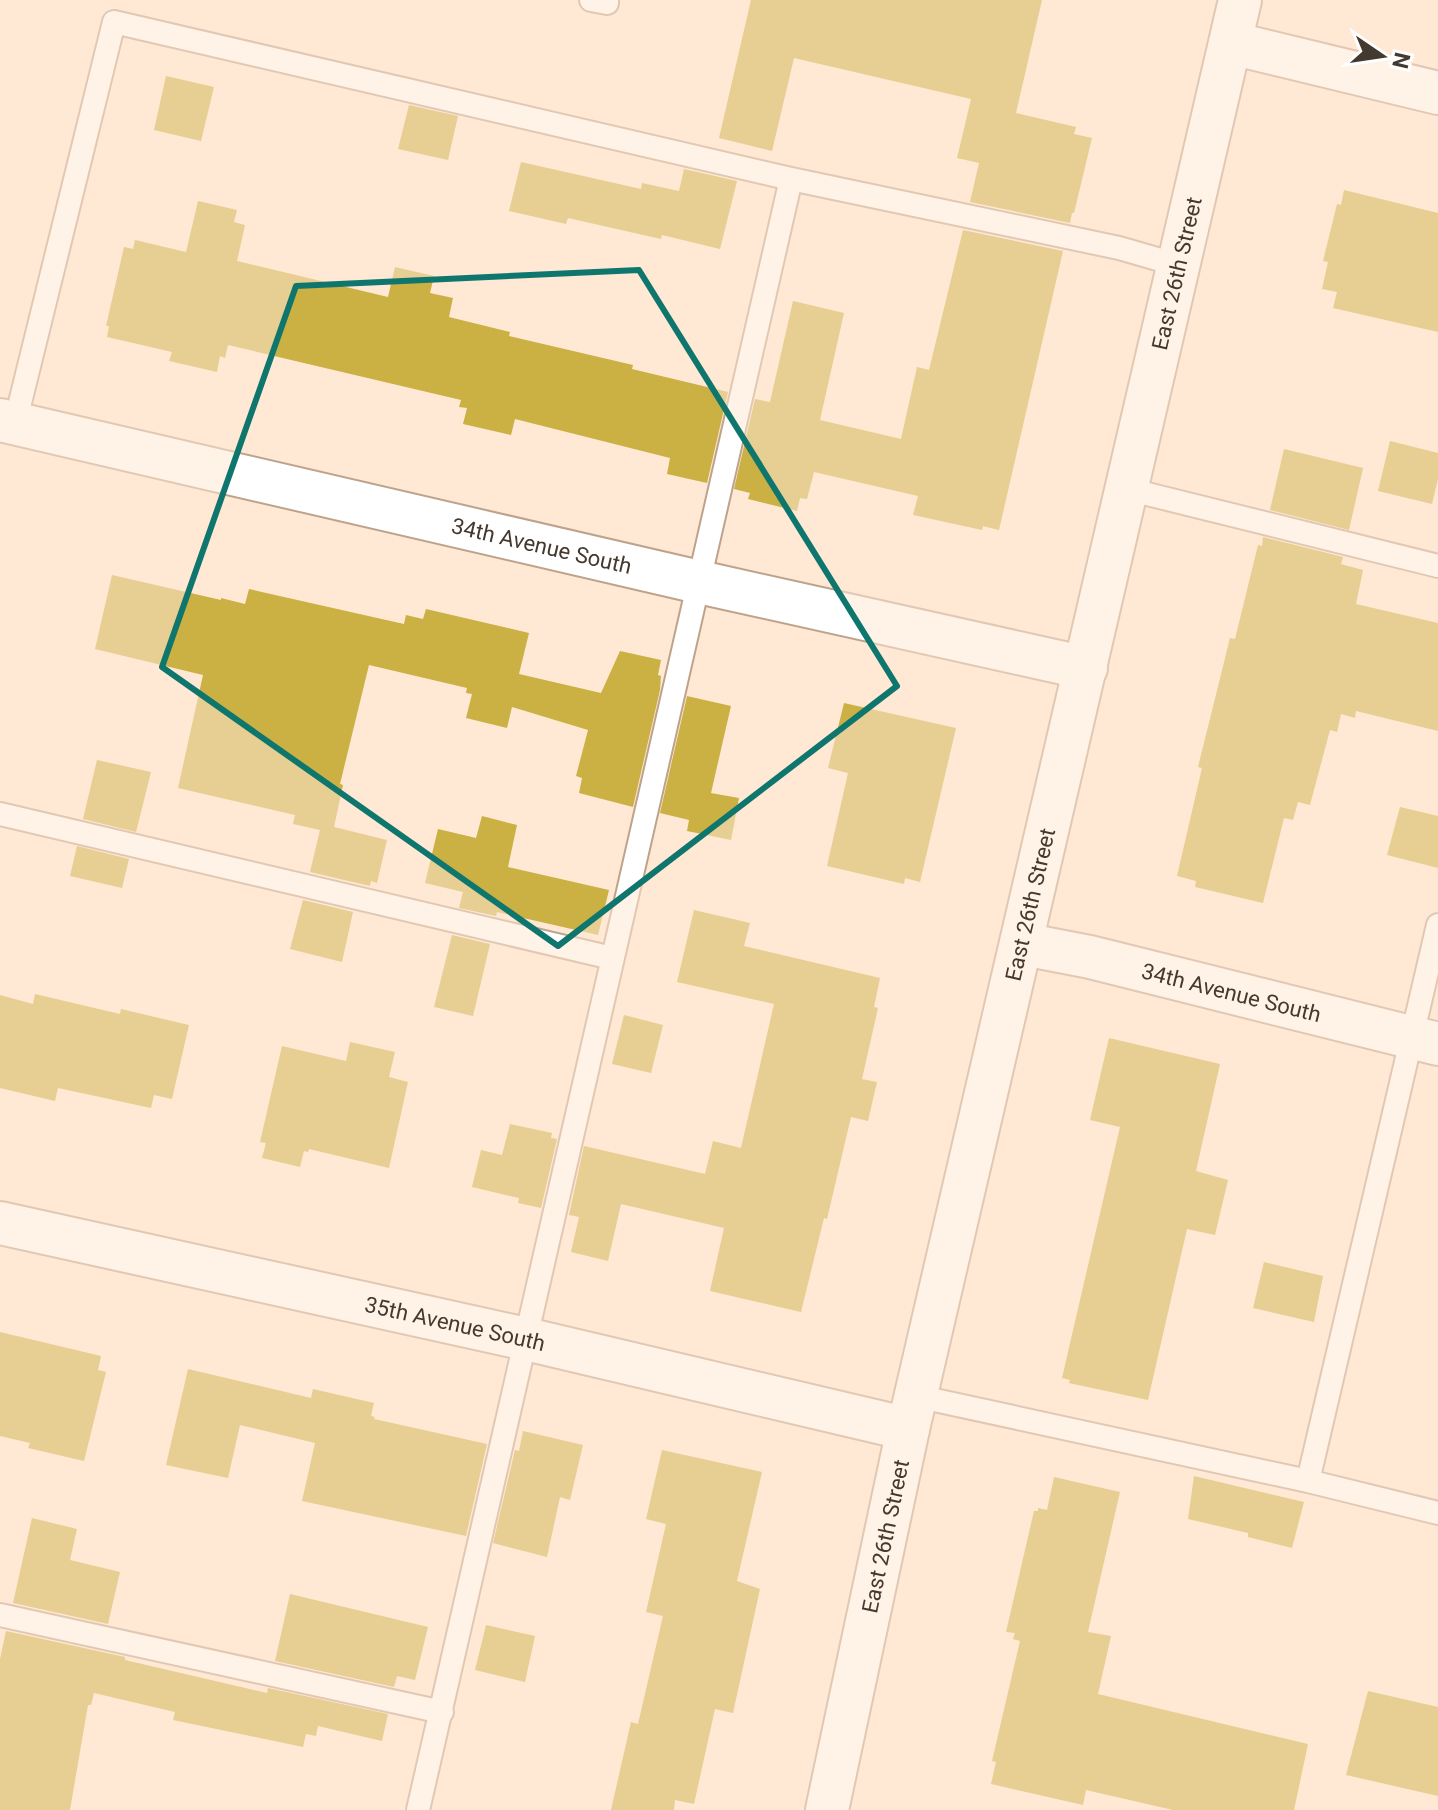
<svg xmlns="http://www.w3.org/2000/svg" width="1438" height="1810" viewBox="0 0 1438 1810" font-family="Roboto,sans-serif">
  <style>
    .building { fill: #cbb043 }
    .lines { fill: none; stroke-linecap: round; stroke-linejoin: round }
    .service-casing { stroke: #bea38c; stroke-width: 26 }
    .minor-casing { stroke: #bea38c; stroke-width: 46 }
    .service { stroke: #fff; stroke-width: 22 }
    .minor { stroke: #fff; stroke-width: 42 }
    .marked { fill: none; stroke: #0f766e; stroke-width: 6; stroke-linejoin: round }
    .labels { text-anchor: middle; stroke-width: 6; stroke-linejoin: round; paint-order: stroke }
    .street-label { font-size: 22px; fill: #44392f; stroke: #fff }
  </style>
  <rect width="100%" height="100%" fill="#ffe8d4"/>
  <path class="building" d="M751 0H1042L1016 113 1076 127 1074 134 1092 138 1074 213H1072L1070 223 970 202 979 163 957 158 971 99 794 58 772 151 719 138Z
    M166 76 214 87 201 141 154 130Z
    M409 105 458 116 448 160 398 149Z
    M521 162 641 189 642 183 679 191 684 169 737 181 720 249 662 235 661 239 568 218 566 224 509 211Z
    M1344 190 1438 213V332L1333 308 1337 292 1322 289 1328 262 1323 261 1337 204 1341 205Z
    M198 201 237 210 234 222 245 225 237 261 388 297 395 267 434 276 430 293 453 298 449 317 510 332 509 336 633 365 632 369 728 392 707 483 667 474 670 458 515 419 511 435 463 424 467 408 459 407 461 400 228 345 225 358 220 356 217 372 169 361 172 352 107 337 109 326H106L124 247 133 249 135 240 186 252Z
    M963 230 1063 251 999 530 983 526 982 530 913 515 918 496 814 472 807 499 800 498 797 511 748 499 750 493 734 489 755 399 770 402 793 301 844 313 820 420 901 439 917 367 929 370Z
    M1390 441 1438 453V479L1432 504 1378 491Z
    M1284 449 1363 468 1349 530 1270 510Z
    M1263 537 1343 557 1341 564 1363 570 1356 604 1438 623V731L1356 711 1355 718 1341 714 1337 732 1330 730 1310 805 1298 802 1293 820 1284 818 1263 903 1195 887 1196 881 1177 876 1202 768 1198 767 1230 638 1235 639 1258 545 1262 546Z
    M112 575 221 600V598L245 604 249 589 404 624 406 615 423 619 426 609 529 633 519 674 601 693 620 651 661 660 658 675 661 676 660 690 633 807 579 793 582 778 576 776 588 730 512 707 507 728 466 718 472 694 466 693 467 688 369 665 340 784 343 785 334 827 387 840 377 883 371 881 370 886 310 872 320 830 293 824 295 815 178 788 203 675 95 649Z
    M687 696 731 706 711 793 739 798 731 840 687 831 689 820 660 813Z
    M844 703 956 728 920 882 905 878 904 884 827 866 848 773 828 768Z
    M97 760 151 772 136 832 83 819Z
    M1400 807 1438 816V868L1387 855Z
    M482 816 517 825 508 867 609 890 598 935 497 912 496 916 459 908 463 892 425 883 438 829 476 838Z
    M77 846 129 859 122 888 70 876Z
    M303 900 353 912 342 962 290 949Z
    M694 910 750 923 744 946 880 978 874 1007 878 1008 862 1079 877 1082 868 1121 851 1117 827 1219 824 1218 801 1312 710 1291 724 1228 621 1204 608 1261 571 1252 579 1217 569 1215 584 1146 705 1174 713 1141 741 1148 774 1004 677 982Z
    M452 935 490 944 473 1016 434 1007Z
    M35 994 120 1014 121 1009 189 1025 172 1099 154 1095 151 1108 58 1088 55 1101 0 1088V995L33 1004Z
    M624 1015 663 1025 651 1073 612 1064Z
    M1109 1038 1220 1064 1196 1171 1228 1180 1215 1235 1187 1229 1148 1400 1069 1383 1070 1380 1062 1378 1120 1127 1090 1120Z
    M350 1042 395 1052 389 1077 408 1082 389 1168 309 1149 308 1152 304 1151 300 1167 262 1158 266 1143 260 1142 282 1046 346 1061Z
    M510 1124 552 1133 551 1138 557 1139 541 1208 518 1203 519 1198 472 1187 481 1150 502 1155Z
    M1264 1262 1323 1276 1314 1322 1253 1308Z
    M0 1332 101 1356 98 1370 106 1372 84 1461 28 1448 30 1443 0 1436Z
    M188 1369 311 1398 313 1389 374 1403 371 1416 375 1417 374 1419 487 1444 466 1536 302 1501 315 1443 240 1425 228 1478 166 1465Z
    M523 1431 583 1445 570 1500 560 1497 547 1557 493 1543 515 1450 519 1451Z
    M662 1450 762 1472 737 1581 760 1589 733 1713 715 1709 694 1804 675 1800 674 1810H611L631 1722 638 1724 663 1616 646 1612 666 1524 646 1519Z
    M1194 1476 1304 1502 1292 1548 1248 1537V1533L1188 1519Z
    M1054 1477 1120 1492 1088 1632 1111 1636 1098 1694 1308 1744 1294 1810H1173L1086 1790 1083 1805 991 1784 996 1762 992 1761 1020 1641 1013 1639 1015 1633 1006 1632 1034 1511H1038V1508L1047 1510Z
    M32 1518 77 1529 70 1560 120 1572 108 1624 13 1603Z
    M290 1594 428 1627 415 1680 397 1676 394 1687 275 1661Z
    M486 1625 535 1636 525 1682 475 1670Z
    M6 1631 125 1657V1660L267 1693 268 1688 388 1714 382 1741 318 1726 316 1736 306 1734 303 1747 173 1720 175 1712 94 1693 91 1705H88L70 1810H0V1659Z
    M1368 1691 1438 1707V1796L1346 1775Z"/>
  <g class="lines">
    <g class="service-casing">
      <path id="service" d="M591 0 607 3V0
        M15 423 114 22 791 179 1119 248 1178 265
        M1127 489 1438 566
        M0 814 612 958
        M916 1396 1308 1481 1438 1513
        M1308 1481 1438 925
        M0 1615 442 1712
        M418 1810 791 179"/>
    </g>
    <g class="minor-casing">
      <g id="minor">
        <path d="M1231 43 1438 93"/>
        <path id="s1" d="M0 420 699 582 1086 668"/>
        <path id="s2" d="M1023 944 1090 957 1438 1044"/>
        <path id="s3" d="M0 1223 526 1339 908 1429"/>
        <path id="s4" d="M827 1810 908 1429 1240 0"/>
      </g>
    </g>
    <use href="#service" class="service"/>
    <use href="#minor" class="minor"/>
  </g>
  <path d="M0 0H1438V1810H0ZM639 270 897 686 558 946 162 667 296 286Z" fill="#ffe8d4" fill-opacity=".55" fill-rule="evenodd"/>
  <path class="marked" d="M639 270 897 686 558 946 162 667 296 286Z"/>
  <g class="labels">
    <g class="street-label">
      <text dy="8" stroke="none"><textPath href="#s4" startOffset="1576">East 26th Street</textPath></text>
      <text dy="8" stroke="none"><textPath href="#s1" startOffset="556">34th Avenue South</textPath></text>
      <text dy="8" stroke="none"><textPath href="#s4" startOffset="928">East 26th Street</textPath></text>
      <text dy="8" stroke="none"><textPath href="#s2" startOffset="214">34th Avenue South</textPath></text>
      <text dy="8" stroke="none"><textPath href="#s3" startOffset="466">35th Avenue South</textPath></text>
      <text dy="8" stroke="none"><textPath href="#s4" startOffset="280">East 26th Street</textPath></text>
    </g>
  </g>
  <g transform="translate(1382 56) rotate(103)" stroke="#ffffff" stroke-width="6" paint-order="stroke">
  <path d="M0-6L14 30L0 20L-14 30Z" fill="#44392f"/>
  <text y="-12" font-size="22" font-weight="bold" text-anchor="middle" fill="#44392f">N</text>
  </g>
</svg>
